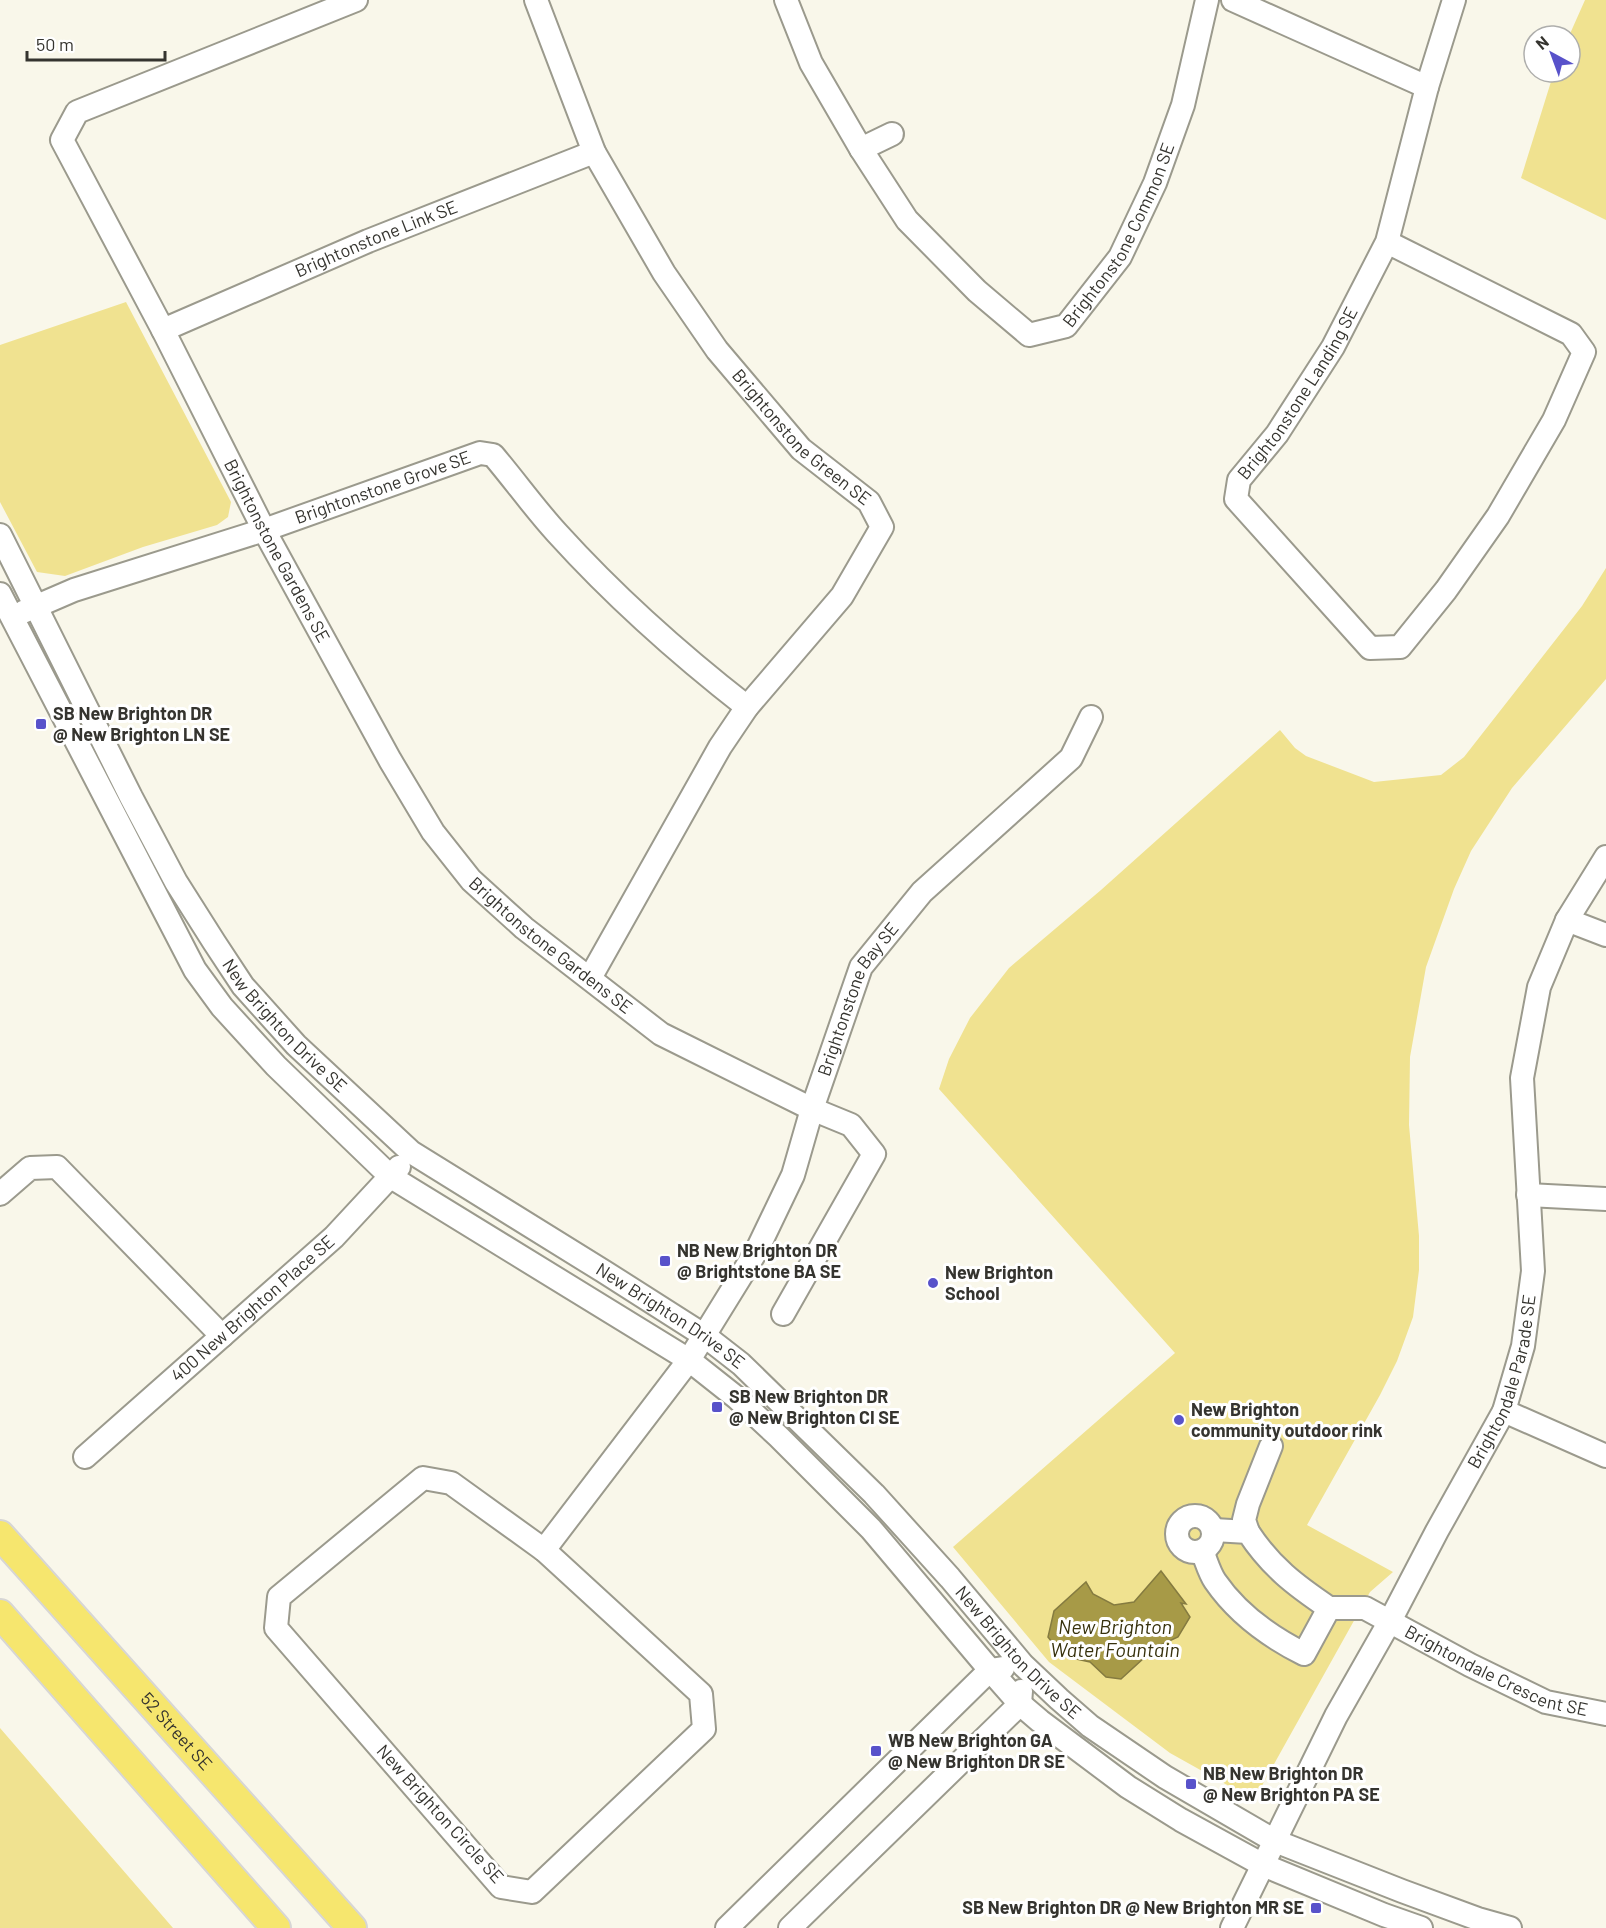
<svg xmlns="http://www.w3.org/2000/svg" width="1606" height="1928" viewBox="0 0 1606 1928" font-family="Barlow,sans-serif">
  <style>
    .green { fill: #f0e290 }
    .water { fill: #a79a47; stroke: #857b40; stroke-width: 1.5 }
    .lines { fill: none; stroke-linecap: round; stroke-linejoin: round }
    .minor-casing { stroke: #9b9a8d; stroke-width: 26 }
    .major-casing { stroke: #d7d6d5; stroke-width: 32 }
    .minor { stroke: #fff; stroke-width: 22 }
    .major { stroke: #f6e66e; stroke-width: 28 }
    .poi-dot { fill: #5852ca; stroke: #fff; stroke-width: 2 }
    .labels { text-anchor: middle; stroke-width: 6; stroke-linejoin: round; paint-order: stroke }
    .street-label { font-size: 18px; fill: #35342f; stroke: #fff }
    .poi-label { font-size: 18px; font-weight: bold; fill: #35342f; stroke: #fff; text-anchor: start }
    .water-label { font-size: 20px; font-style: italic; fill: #37310c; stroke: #fff }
  </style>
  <rect width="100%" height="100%" fill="#f9f7ea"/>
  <path class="green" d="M1585 0H1606V220L1521 178 1554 72H1570L1569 36Z
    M126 302 231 502 228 517 217 525 143 547 65 576 37 572 0 502V345Z
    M1606 568V679L1512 788 1471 851 1454 889 1426 967 1410 1057 1409 1125 1419 1236V1270L1413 1317 1397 1361 1380 1395 1307 1525 1393 1572 1370 1592 1254 1800 1170 1753 1049 1662 953 1547 1175 1353 939 1089 949 1059 970 1018 1009 968 1101 890 1280 730 1295 748 1306 756 1374 782 1441 775 1464 757 1582 606Z
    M0 1728 173 1928H0Z"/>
  <path class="water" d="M1161 1571 1186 1604 1181 1603 1190 1617 1178 1637 1156 1647 1121 1679 1106 1677 1090 1662 1063 1656 1048 1637 1054 1611 1086 1582 1093 1594 1114 1605 1134 1602Z"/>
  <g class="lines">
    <g class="minor-casing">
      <g id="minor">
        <path id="s1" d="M356 0 77 112 62 140 163 330 264 530 390 760 433 832 471 880 524 928 661 1034 812 1109 851 1125 874 1154 783 1314"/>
        <path id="s2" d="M536 0 594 152 664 273 717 350 801 449 869 502 882 527 842 596 747 707 720 747 590 978"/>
        <path id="s3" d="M786 0 811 63 861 149 907 220 977 291 1029 335 1066 326 1120 257 1155 183 1183 105 1207 0"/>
        <path d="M1233 0 1427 87"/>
        <path d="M861 149 892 134"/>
        <path id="s4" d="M1387 242 1571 334 1584 352 1554 420 1498 516 1446 590 1400 647 1370 648 1236 499 1239 480 1277 434 1333 347 1387 242 1427 87 1454 0"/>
        <path id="s5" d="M163 330 368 241 594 152"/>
        <path id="s6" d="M0 535 131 797 176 882 214 942 243 986 296 1045 411 1152 603 1271 705 1336 741 1364 874 1494 950 1578 1023 1665 1059 1699 1090 1726 1165 1777 1275 1841 1402 1891 1478 1919 1510 1928"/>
        <path d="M0 594 195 970 222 1007 276 1066 391 1177 689 1360 737 1398 779 1437 871 1529 990 1670 1020 1704 1040 1721 1128 1787 1181 1820 1263 1865 1384 1915 1421 1928"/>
        <path id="s7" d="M23 612 74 590 264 530 480 453 493 455C515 481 535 509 557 533 615 597 679 654 747 707"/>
        <path d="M1567 920 1606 935"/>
        <path d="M0 1194 30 1168 57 1167 222 1336"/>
        <path d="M1528 1195 1606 1199"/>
        <path d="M1504 1411 1606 1456"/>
        <path id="s8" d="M85 1457 334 1237 399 1167"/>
        <path d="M423 1478 451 1483 544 1550 701 1694 704 1729 532 1892 501 1887 276 1628 279 1597Z"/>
        <circle cx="1195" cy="1534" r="18"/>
        <path d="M1214 1530 1248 1532C1271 1567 1295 1585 1329 1608"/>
        <path d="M1248 1532 1244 1520 1248 1504 1271 1446"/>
        <path id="s9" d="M544 1550 689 1360 757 1250 793 1175 812 1109 861 967 922 892 1071 758 1091 717"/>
        <path id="s10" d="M1202 1551C1206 1560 1209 1572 1215 1581 1237 1613 1270 1637 1304 1654L1329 1608H1365L1470 1665 1546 1702 1606 1714"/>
        <path d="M727 1928 990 1670 1003 1668"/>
        <path d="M790 1928 1020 1704 1021 1691"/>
        <path id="s11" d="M1232 1928 1336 1716 1390 1621 1437 1531 1504 1411 1523 1346 1533 1271 1522 1078 1539 987 1567 920 1606 857"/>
      </g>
    </g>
    <g class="major-casing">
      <g id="major">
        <path id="s12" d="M0 1535 352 1928"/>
        <path d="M0 1614 276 1928"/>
      </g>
    </g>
    <use href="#minor" class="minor"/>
    <use href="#major" class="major"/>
  </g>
  <g class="poi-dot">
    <rect x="35" y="718" width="12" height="12" rx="3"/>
    <rect x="659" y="1255" width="12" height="12" rx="3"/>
    <circle cx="933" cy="1283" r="6"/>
    <rect x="711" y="1401" width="12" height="12" rx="3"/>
    <circle cx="1179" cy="1420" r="6"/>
    <rect x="870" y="1745" width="12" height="12" rx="3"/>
    <rect x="1185" y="1778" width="12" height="12" rx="3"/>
    <rect x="1310" y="1902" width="12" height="12" rx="3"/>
  </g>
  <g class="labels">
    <g class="street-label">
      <text dy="6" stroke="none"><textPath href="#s3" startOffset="564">Brightonstone Common SE</textPath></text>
      <text dy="6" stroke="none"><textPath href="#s5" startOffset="232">Brightonstone Link SE</textPath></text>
      <text dy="6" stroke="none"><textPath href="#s4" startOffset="932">Brightonstone Landing SE</textPath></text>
      <text dy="6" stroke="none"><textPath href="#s2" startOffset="518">Brightonstone Green SE</textPath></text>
      <text dy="6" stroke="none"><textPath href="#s7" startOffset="381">Brightonstone Grove SE</textPath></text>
      <text dy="6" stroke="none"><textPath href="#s1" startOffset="796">Brightonstone Gardens SE</textPath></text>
      <text dy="6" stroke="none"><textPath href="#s1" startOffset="1282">Brightonstone Gardens SE</textPath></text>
      <text dy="6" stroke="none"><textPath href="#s9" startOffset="640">Brightonstone Bay SE</textPath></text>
      <text dy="6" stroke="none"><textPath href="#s6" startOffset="570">New Brighton Drive SE</textPath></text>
      <text dy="6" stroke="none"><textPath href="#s8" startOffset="224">400 New Brighton Place SE</textPath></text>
      <text dy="6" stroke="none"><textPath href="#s6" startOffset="1056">New Brighton Drive SE</textPath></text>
      <text dy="6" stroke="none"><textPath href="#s11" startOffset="612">Brightondale Parade SE</textPath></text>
      <text dy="6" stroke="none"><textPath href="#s6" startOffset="1542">New Brighton Drive SE</textPath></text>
      <text dy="6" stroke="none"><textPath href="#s10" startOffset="384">Brightondale Crescent SE</textPath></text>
      <text dy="6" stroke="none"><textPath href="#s12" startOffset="264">52 Street SE</textPath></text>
      <text transform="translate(440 1814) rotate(48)" y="6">New Brighton Circle SE</text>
    </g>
    <g class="poi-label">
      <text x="53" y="720">SB New Brighton DR<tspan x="53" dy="21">@ New Brighton LN SE</tspan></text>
      <text x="677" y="1257">NB New Brighton DR<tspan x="677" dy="21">@ Brightstone BA SE</tspan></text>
      <text x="945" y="1279">New Brighton<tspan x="945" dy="21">School</tspan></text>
      <text x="729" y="1403">SB New Brighton DR<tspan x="729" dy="21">@ New Brighton CI SE</tspan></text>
      <text x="1191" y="1416">New Brighton<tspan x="1191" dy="21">community outdoor rink</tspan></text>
      <text x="888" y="1747">WB New Brighton GA<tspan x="888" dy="21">@ New Brighton DR SE</tspan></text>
      <text x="1203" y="1780">NB New Brighton DR<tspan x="1203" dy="21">@ New Brighton PA SE</tspan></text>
      <text x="1304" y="1914" text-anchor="end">SB New Brighton DR @ New Brighton MR SE</text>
    </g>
    <g class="water-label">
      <text x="1115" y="1634">New Brighton<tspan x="1115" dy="23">Water Fountain</tspan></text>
    </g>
  </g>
  <g transform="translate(1552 54) rotate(319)"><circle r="28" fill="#ffffff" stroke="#aeaeac" stroke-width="1.5"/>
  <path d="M0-4.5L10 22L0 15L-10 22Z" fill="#5852ca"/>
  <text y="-9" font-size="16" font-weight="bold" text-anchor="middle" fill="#35342f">N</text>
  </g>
  <path d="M27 51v9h138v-9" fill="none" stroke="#35342f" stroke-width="3"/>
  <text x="36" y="51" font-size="18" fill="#35342f" stroke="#ffffff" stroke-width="4.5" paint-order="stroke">50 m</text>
</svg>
